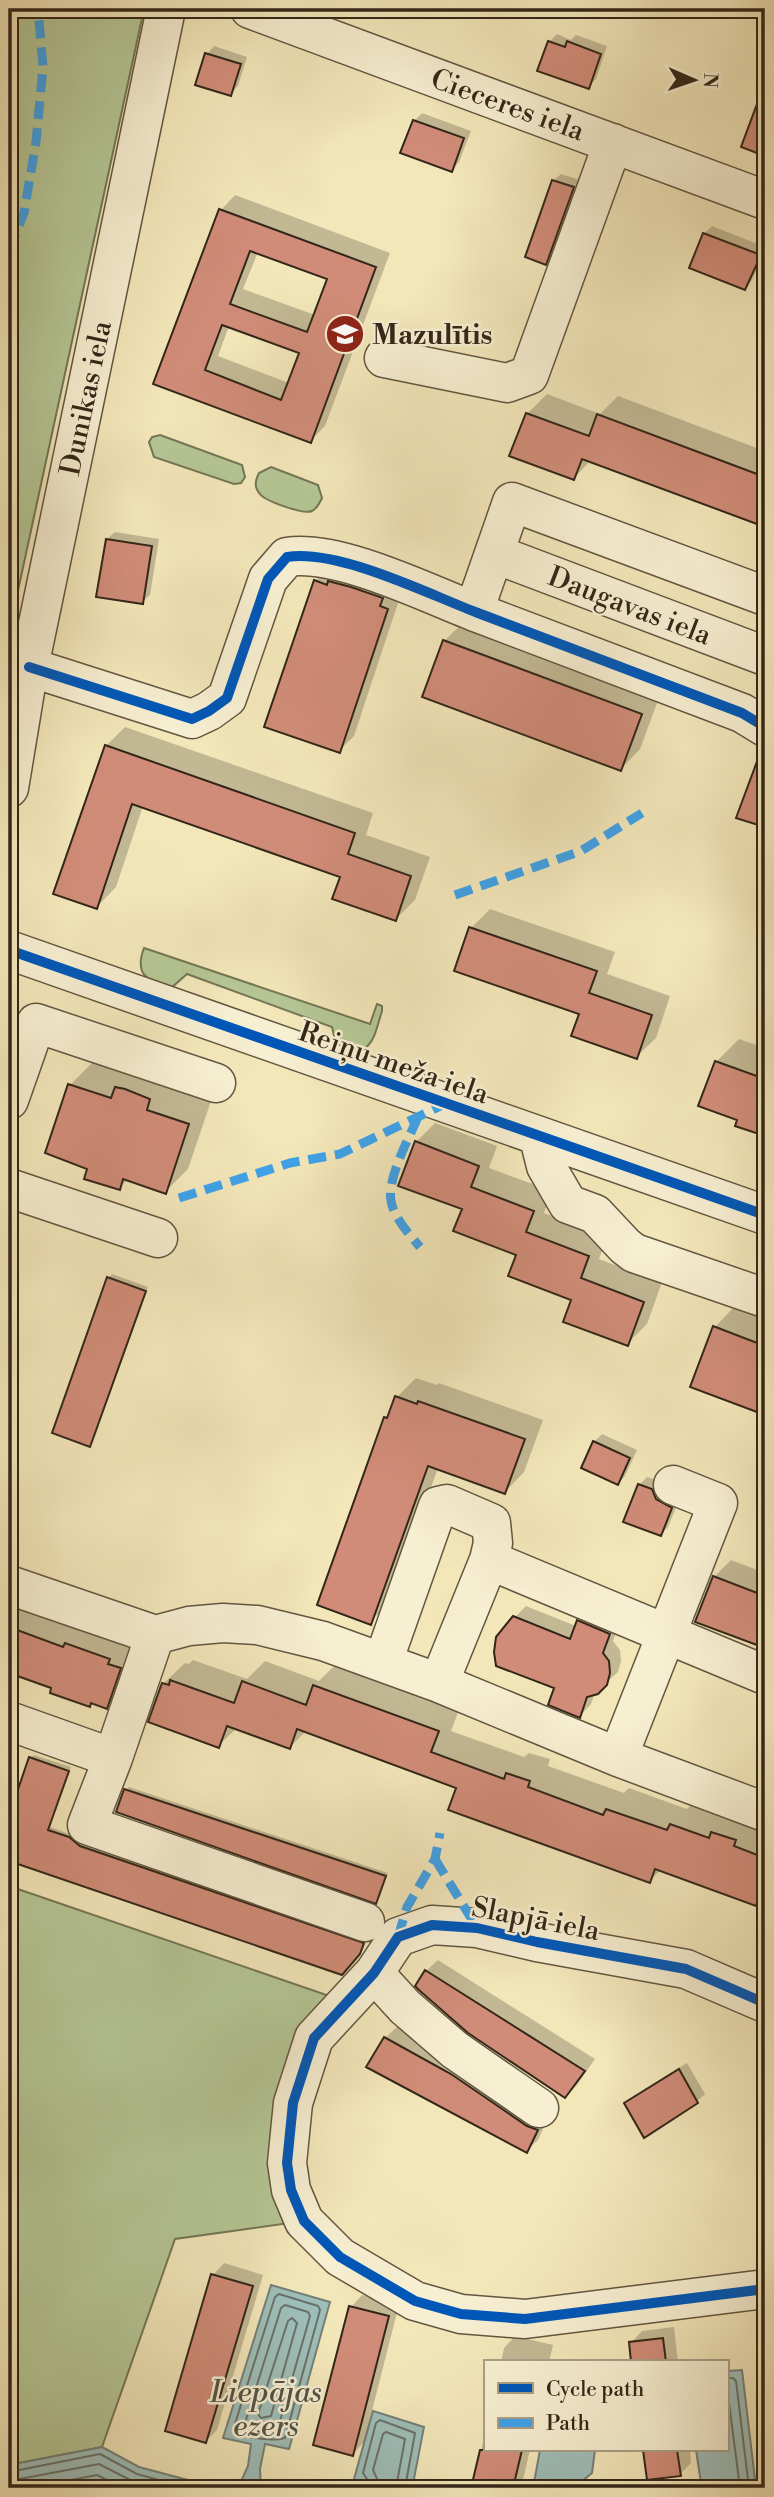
<svg xmlns="http://www.w3.org/2000/svg" width="774" height="2497" viewBox="0 0 774 2497" font-family="'Libre Bodoni',serif">
  <style>
    .green { fill: #b5c795; stroke: #747656; stroke-width: 2 }
    .water { fill: #9ebeb9; stroke: #738179; stroke-width: 2 }
    .shadow { fill: #0003; fill-rule: evenodd }
    .lines { fill: none; stroke-linecap: round; stroke-linejoin: round }
    .shore { stroke: #687268; stroke-width: 2 }
    .building { fill: #d08c78; stroke: #332618; stroke-width: 2; fill-rule: evenodd }
    .minor-casing { stroke: #635640; stroke-width: 41 }
    .minor { stroke: #f7efd2; stroke-width: 38 }
    .quiet { stroke: #3ea2ea; stroke-width: 9; stroke-dasharray: 18 9; stroke-linecap: butt }
    .cycleway-casing { stroke: #f7efd2; stroke-width: 15 }
    .cycleway { stroke: #0057b8; stroke-width: 10 }
    .labels { text-anchor: middle; stroke-width: 5; stroke-linejoin: round; paint-order: stroke }
    .street-label { font-size: 28px; fill: #332618; stroke: #f7efd2 }
    .poi-label { font-size: 28px; font-weight: bold; fill: #332618; stroke: #f7efd2; text-anchor: start }
    .water-label { font-size: 30px; font-style: italic; fill: #535448; stroke: #f7efd2 }
  </style>
  <rect width="100%" height="100%" fill="#f3e7ba"/>
  <filter id="stains"><feTurbulence type="fractalNoise" baseFrequency=".00286" numOctaves="4"/><feColorMatrix values="0 0 0 0 .2 0 0 0 0 .09 0 0 0 0 .02 0 0 0 .5 -.17"/></filter>
  <radialGradient id="worn" r=".72"><stop offset=".6" stop-color="#630" stop-opacity="0"/><stop offset="1" stop-color="#630" stop-opacity=".3"/></radialGradient>
  <path class="green" d="M9 9H144L9 632Z
    M160 435 242 465 245 477 241 483 234 484 154 457 149 442 152 437Z
    M271 467 318 485 322 498C320 502 317 509 312 511 304 515 265 501 260 494 254 487 255 481 259 473Z
    M144 948 370 1024 377 1004 382 1006V1011C373 1039 374 1055 338 1052L332 1027 187 974 170 989C147 981 134 974 144 948Z
    M9 1886 347 2002 293 2103 304 2221 175 2239 102 2447 9 2465Z"/>
  <path class="water" d="M271 2285 330 2302 289 2449 265 2444 260 2469 261 2488H238L248 2466 251 2444 223 2438Z
    M742 2370 756 2488H713L701 2483 696 2450H727V2371Z
    M373 2411 424 2427 413 2484 408 2488H362L363 2484 354 2479Z
    M102 2447 139 2467 218 2488H9V2465Z
    M540 2450H595L592 2473 574 2488H533Z"/>
  <path class="shadow" d="M374 9H405L398 16Z
    M557 34 571 40 576 35 607 46 596 79 588 87 549 42Z
    M214 46 247 57 238 86 230 94 207 54Z
    M422 113 471 131 459 162 452 170 403 152 414 121Z
    M561 174 580 180 553 255 545 263 553 181Z
    M235 195 390 253 325 426 310 441 155 383 221 210ZM258 252 329 278 315 315 243 289ZM229 326 301 352 289 383 218 356Z
    M712 226 765 247V252L752 280 745 288 704 234Z
    M547 394 600 414 618 396 765 451V525L591 460 574 478 527 414Z
    M115 532 159 539 150 595 142 602 107 539Z
    M765 535V550L760 548Z
    M330 566 401 594 354 736 339 751 315 581Z
    M464 622 660 695 640 749 621 769 444 641Z
    M125 727 373 813 366 835 430 857 415 900 396 919 342 876 143 806 116 887 97 907 106 746Z
    M490 909 615 952 607 974 670 996 656 1038 636 1057 471 928Z
    M739 1039 765 1048V1134L737 1125 739 1119 716 1062Z
    M93 1062 211 1101 188 1169 165 1192 128 1179 119 1188 89 1168 70 1085Z
    M435 1123 497 1146 489 1168 552 1191 544 1213 607 1237 599 1259 662 1282 647 1324 627 1344 464 1208 416 1142Z
    M112 1274 148 1287 93 1441 90 1445 109 1278Z
    M734 1307 765 1319V1413L692 1386 715 1327Z
    M416 1378 437 1385 439 1383 543 1420 524 1472 505 1492 438 1468 389 1603 370 1622 386 1418 391 1412 397 1397Z
    M602 1434 637 1450 625 1476 618 1483 594 1442Z
    M647 1477 659 1481 679 1500 668 1527 661 1534 639 1485Z
    M731 1560 765 1573V1646L697 1621 714 1577Z
    M9 1596 139 1649 126 1687 106 1707 93 1702 90 1705 54 1687 9 1671Z
    M526 1606 576 1626 590 1610 620 1623 613 1641 620 1650 621 1661 618 1672 595 1693 591 1704 580 1716 557 1686 514 1618Z
    M193 1660 247 1679 265 1661 319 1681 336 1664 459 1710 451 1731 524 1757 529 1753 550 1759 548 1766 624 1793 629 1788 687 1809 693 1803 765 1829V1894L756 1904 661 1870 649 1881 459 1786 306 1731 290 1747 237 1728 218 1746 163 1684 185 1663 189 1664Z
    M34 1755 71 1767 50 1827 366 1940 363 1949 342 1973 9 1860V1821L30 1758Z
    M129 1787 388 1873 379 1899 376 1902 126 1790Z
    M438 1960 595 2059 577 2085 565 2096 426 1971Z
    M397 2027 462 2063 548 2118 538 2140 526 2151 385 2038Z
    M687 2063 705 2094 697 2101 626 2104 634 2096Z
    M224 2263 263 2275 217 2430 206 2441 213 2275Z
    M362 2295 399 2305 364 2442 353 2454 351 2307Z
    M674 2327 678 2362H633L631 2343 642 2331Z
    M515 2336 553 2345 549 2362H501L504 2348Z
    M485 2433V2450H530L521 2488H473Z
    M644 2450H690L691 2463 680 2474 648 2478Z"/>
  <g class="lines">
    <path class="shore" d="M279 2294 318 2306 320 2310 285 2438C270 2442 251 2437 235 2434L233 2430 275 2297Z
      M285 2305 308 2312 310 2316 278 2428 258 2430 246 2427 245 2423 281 2308Z
      M292 2318 297 2323 271 2416 261 2418 258 2414 288 2321Z
      M727 2378H733L736 2381 749 2488
      M727 2387 740 2488
      M9 2472 100 2454 137 2474 188 2488
      M9 2481 99 2464 132 2481 156 2488
      M29 2488 97 2475 123 2488
      M369 2488V2482L363 2473 376 2423 380 2420 415 2433 405 2488
      M378 2488V2481L373 2470 383 2434 386 2432 405 2439 396 2488"/>
  </g>
  <path class="building" d="M548 41 565 47 567 41 601 54 589 89 537 71Z
    M205 53 241 64 231 96 195 85Z
    M763 88H765V156L741 147Z
    M413 120 464 138 452 172 400 153Z
    M552 180 574 187 546 265 525 257Z
    M219 209 376 267 311 443 153 384ZM250 251 327 279 307 332 230 304ZM222 325 299 353 281 400 205 370Z
    M703 233 761 255 745 290 689 268Z
    M526 413 589 436 597 414 765 477V527L582 459 574 480 509 456Z
    M106 539 152 546 143 604 96 597Z
    M314 580 327 585 328 581 351 587 383 598 380 606 388 609 340 753 264 727Z
    M443 640 642 714 621 771 422 697Z
    M105 745 355 833 348 854 411 876 396 921 332 899 340 877 132 804 97 909 53 894Z
    M762 748 765 749V827L736 818Z
    M469 927 597 971 589 993 652 1015 637 1059 571 1036 579 1014 454 971Z
    M715 1061 765 1079V1130L761 1129 759 1134 735 1126 737 1120 698 1106Z
    M68 1084 111 1098 115 1087 125 1089 150 1099 147 1110 189 1124 166 1194 123 1179 120 1190 84 1179 87 1169 45 1153Z
    M415 1141 479 1166 471 1187 534 1211 526 1232 589 1256 581 1278 644 1302 628 1346 563 1322 571 1300 508 1276 516 1255 453 1231 462 1209 398 1186Z
    M107 1277 146 1291 90 1447 52 1433Z
    M713 1326 765 1346V1415L690 1387Z
    M395 1396 417 1404 418 1401 525 1439 505 1494 428 1466 371 1625 317 1605 384 1417 387 1418Z
    M593 1441 630 1458 618 1485 581 1468Z
    M638 1484 652 1489 656 1499 672 1508 661 1536 623 1522Z
    M713 1576 765 1596V1648L695 1622Z
    M513 1616 570 1639 577 1620 610 1634 603 1653 609 1661 610 1673 607 1685 598 1694 587 1697 580 1718 548 1705 554 1688 496 1666 494 1652 496 1637Z
    M9 1627 63 1647 65 1643 110 1659 108 1664 121 1668 107 1709 91 1703 90 1707 50 1693 51 1688 9 1673Z
    M170 1680 234 1703 242 1681 306 1705 313 1685 439 1731 431 1752 504 1779 506 1773 530 1781 528 1787 603 1815 606 1809 667 1830 670 1824 709 1838 711 1832 736 1840 734 1846 765 1858V1880L756 1906 655 1869 650 1883 448 1810 456 1788 297 1729 290 1749 227 1726 219 1748 148 1722 162 1683 169 1685Z
    M29 1757 69 1771 48 1830 69 1837 80 1846 364 1943 360 1954 342 1975 9 1861V1816Z
    M124 1789 386 1876 376 1904 116 1812Z
    M425 1970 585 2071 565 2098 468 2033 420 1991 415 1986Z
    M384 2037 451 2074 527 2126 538 2130 527 2153 366 2067Z
    M679 2069 698 2103 644 2138 624 2103Z
    M211 2274 253 2286 206 2443 165 2431Z
    M349 2306 389 2316 353 2456 313 2445Z
    M663 2338 666 2362H631L629 2342Z
    M480 2450H522L513 2488H471Z
    M643 2450H677L681 2476 647 2480Z"/>
  <g class="lines">
    <g class="minor-casing">
      <path id="minor" d="M250 9 765 200
        M384 358 507 383 529 375 613 143
        M495 554 765 656
        M474 611 512 502 765 596
        M29 667 192 719 209 711 227 698 268 579 287 557C339 549 428 594 478 613 566 647 654 680 742 713L765 727
        M9 788 29 667 166 9
        M9 950 765 1215
        M9 1100 36 1023 216 1083
        M539 1138 546 1166 568 1204 595 1214 625 1246 634 1253 765 1298
        M9 1188 158 1238
        M489 1560 765 1675
        M9 1585 155 1635
        M155 1635 189 1626 223 1623 257 1625 323 1641 439 1683 618 1757 765 1812
        M383 1662 438 1506 447 1504 491 1523 493 1543 489 1560 439 1683
        M9 1721 113 1758 155 1635
        M618 1757 718 1503 673 1485
        M113 1758 87 1825 365 1922
        M374 1973 405 2007 455 2050 539 2108
        M765 2003 686 1969 537 1942 477 1928 432 1925 398 1937 374 1973 314 2038 293 2103 287 2163 291 2190 304 2221 340 2257 415 2301 461 2314 525 2319 765 2289"/>
    </g>
    <use href="#minor" class="minor"/>
    <path class="quiet" d="M9 250 24 213 36 142 43 67 38 9
      M455 895 581 851 642 813
      M418 1117C409 1138 387 1178 391 1201 394 1218 409 1234 420 1247
      M179 1198 290 1163 340 1154 445 1104
      M435 1859 477 1928
      M398 1937 407 1907 435 1859 440 1833"/>
    <g class="cycleway-casing">
      <path id="cycleway" d="M29 667 192 719 209 711 227 698 268 579 287 557C339 549 428 594 478 613 566 647 654 680 742 713L765 727
        M9 950 765 1215
        M765 2003 686 1969 537 1942 477 1928 432 1925 398 1937 374 1973 314 2038 293 2103 287 2163 291 2190 304 2221 340 2257 415 2301 461 2314 525 2319 765 2289"/>
    </g>
    <use href="#cycleway" class="cycleway"/>
  </g>
  <defs>
    <g id="school-disc" transform="scale(2.0125)"><circle r="9.5" fill="#8f2418" stroke="#f7efd2"/><path d="M0-5L7-2L0 1L-7-2ZM-4 1L0 2.5L4 1V4Q0 6-4 4Z" fill="#fff"/></g>
  </defs>
  <g fill-rule="evenodd">
    <use href="#school-disc" x="345" y="334"/>
  </g>
  <g class="labels">
    <g class="street-label">
      <text transform="translate(508 104) rotate(20)" y="10">Cieceres iela</text>
      <text transform="translate(85 398) rotate(-78)" y="10">Dunikas iela</text>
      <text transform="translate(630 605) rotate(21)" y="10">Daugavas iela</text>
      <text transform="translate(394 1062) rotate(19)" y="10">Reiņu meža iela</text>
      <text transform="translate(536 1918) rotate(11)" y="10">Slapjā iela</text>
    </g>
    <g class="poi-label">
      <text x="372" y="344">Mazulītis</text>
    </g>
    <g class="water-label">
      <text x="266" y="2402">Liepājas<tspan x="266" dy="34">ezers</tspan></text>
    </g>
  </g>
  <rect width="774" height="2497" fill="none" stroke="#f3e7ba" stroke-width="35"/>
  <rect x="10" y="10" width="753" height="2476" fill="none" stroke="#332618" stroke-width="3.5"/>
  <rect x="18" y="18" width="739" height="2462" fill="none" stroke="#332618" stroke-width="2"/>
  <rect x="484" y="2360" width="245" height="91" fill="#f7efd2" stroke="#a99f88" stroke-width="2"/>
  <rect x="498" y="2383" width="35" height="10" fill="#0057b8" stroke="#a99f88" stroke-width="2"/>
  <text x="546" y="2396" font-size="21" fill="#332618">Cycle path</text>
  <rect x="498" y="2418" width="35" height="10" fill="#3ea2ea" stroke="#a99f88" stroke-width="2"/>
  <text x="546" y="2430" font-size="21" fill="#332618">Path</text>
  <g transform="translate(694 80) rotate(92)" stroke="#f7efd2" stroke-width="5" paint-order="stroke">
  <path d="M0-5L12 26L0 18L-12 26Z" fill="#332618"/>
  <text y="-10" font-size="19" font-weight="bold" text-anchor="middle" fill="#332618">N</text>
  </g>
  <rect width="100%" height="100%" filter="url(#stains)"/>
  <rect width="100%" height="100%" fill="url(#worn)"/>
</svg>
